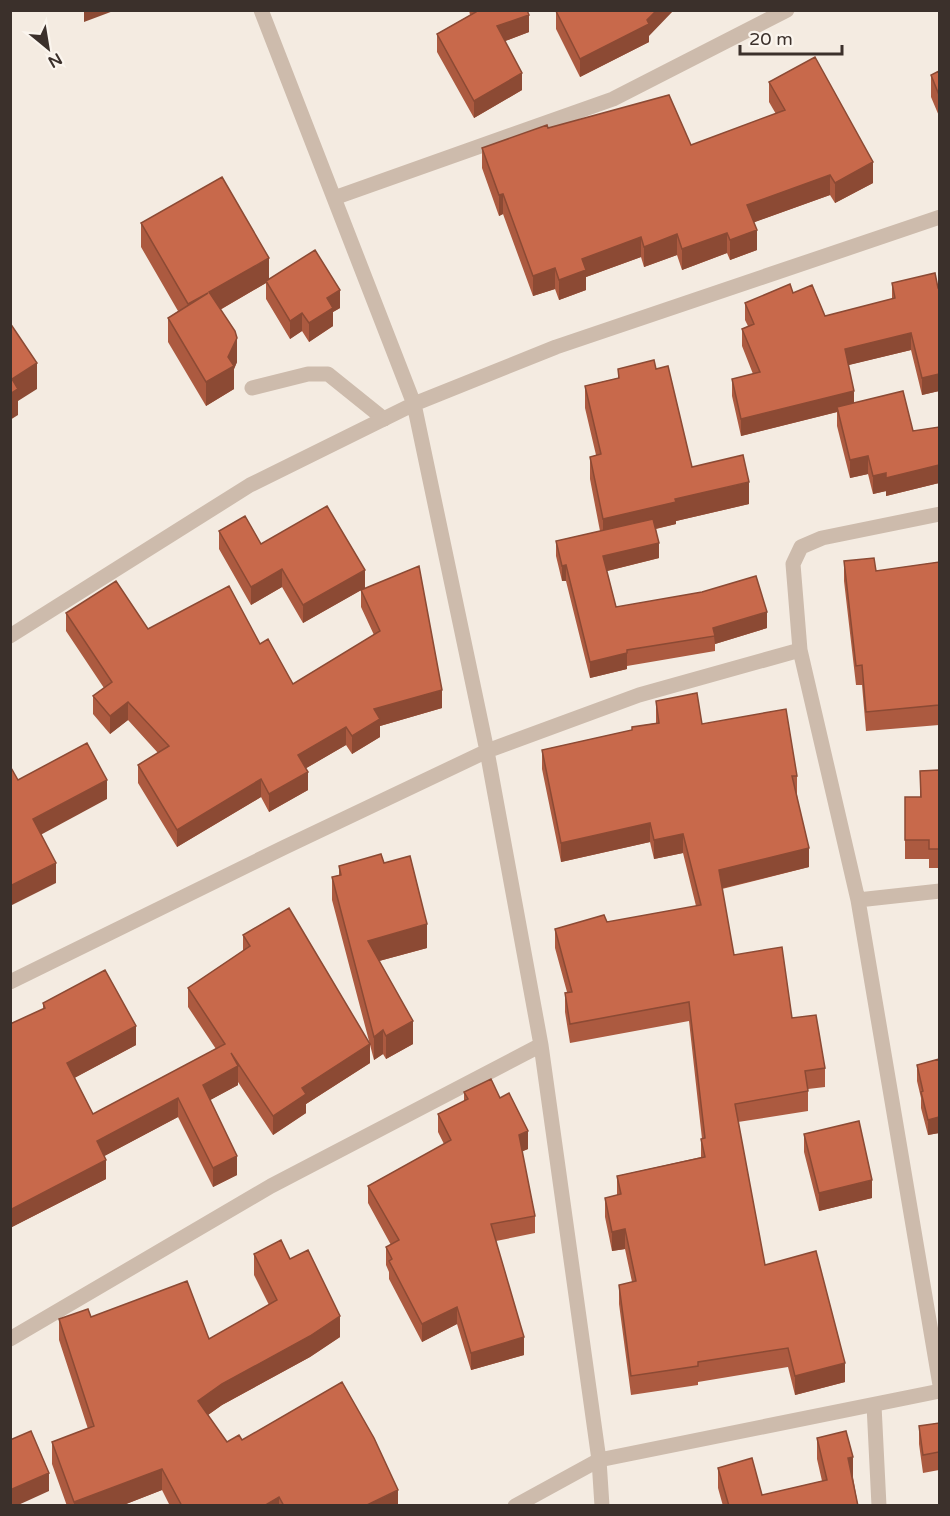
<svg xmlns="http://www.w3.org/2000/svg" width="950" height="1516" viewBox="0 0 950 1516" font-family="'Varela Round',sans-serif">
  <style>
    .lines { fill: none; stroke-linecap: round; stroke-linejoin: round }
    .service { stroke: #cdbbac; stroke-width: 15 }
    .minor { stroke: #cdbbac; stroke-width: 15 }
    .wall { fill: #ac5a40 }
    .shaded-wall { fill: #8c4a34 }
    .building { fill: #c8694b; stroke: #8c4a34; stroke-width: 1.5 }
  </style>
  <rect width="100%" height="100%" fill="#f4ebe1"/>
  <g class="lines">
    <path class="service" d="M252 388 308 374H328L384 419"/>
    <path class="minor" d="M261 10 414 404 487 751 541 1045 599 1460 602 1506
      M334 198 613 99 787 10
      M940 514 822 538 801 547 793 564 800 650 858 900 940 1385
      M10 636 250 485 414 404 556 347 940 217
      M858 900 940 891
      M10 982 285 847 487 751 639 695 800 650
      M10 1339 271 1186 541 1045
      M874 1405 879 1506
      M515 1506 599 1460 940 1391"/>
  </g>
  <path class="wall" d="M469 10H527L529 32 505 41 522 90 474 118 437 52V34L470 15Z
    M556 11 649 36V42L580 77 556 29Z
    M939 71V116L931 97V75Z
    M769 82 873 183 835 203 830 195 754 222 757 250 730 260 727 253 682 270 677 255 644 267 641 257 586 277V290L559 300 555 289 533 296 503 214 499 216 482 168V148L548 128 691 145 776 114 769 102Z
    M141 223 269 279 340 308 333 312V326L309 342 302 331 290 339 266 299V283L220 310 237 362 234 369V389L206 406 168 342V318L178 311 141 247Z
    M892 283 939 288V391L922 395 911 350 848 365 854 403 913 431 939 427V483L886 496V491L873 494 868 474 850 478 837 426V412L741 436 732 396V379L753 374 742 346V329L748 326 745 320V303L793 293 825 316 892 299Z
    M618 369H656L692 467 749 504 676 521V524L656 529 659 558 607 571 616 607 767 628 715 644V651L627 666V669L590 678 566 581H562L556 556V541L600 531 590 479V457L596 455 585 408V386L618 378Z
    M219 531 261 544 365 588 442 708 380 726V737L352 754 346 745 306 768 308 790 269 812 261 797 177 847 138 783V765L158 753 128 720 110 734 93 714V696L104 688 66 631V613L148 629 260 644 293 684 374 635 361 607V590L303 623 282 587 251 605 219 549Z
    M844 561 876 571 939 562V725L866 731 862 685H856L844 581Z
    M656 701 702 724 797 776V795L809 867 722 889 734 955 792 1018 825 1068V1087L808 1089V1111L738 1122 765 1265 845 1382 795 1395 788 1367 698 1382V1385L631 1395 619 1304V1285L632 1282 625 1249 612 1251 605 1217V1198L617 1195V1176L701 1157V1139H702L689 1021 570 1043 565 1012V993L567 992 555 948V929L607 922 696 906 683 853 654 859 650 842 561 862 542 769V750L632 730V727L656 723Z
    M939 770V868H929V859H905V797H920V771Z
    M384 863 427 948 379 961 413 1044 386 1059 383 1054 374 1060 332 900V877L339 875V866Z
    M243 935 370 1063 306 1104V1113L273 1135 238 1082V1085L210 1100 237 1175 213 1187 178 1117 104 1156 106 1179 10 1228V1024L43 1009V1003L136 1045 74 1078 93 1114 216 1049 188 1007V988L243 951Z
    M939 1059V1133L928 1135 921 1108V1098L917 1081V1065Z
    M464 1092 528 1149 522 1151 535 1216V1233L496 1241 524 1355 471 1370 457 1324 422 1342 389 1279V1272L386 1265V1247L391 1245 368 1203V1186L444 1144 438 1132V1114L464 1101Z
    M804 1134 872 1198 819 1211 804 1152Z
    M254 1254 290 1259 340 1337 310 1357 222 1405 208 1415 227 1442 242 1440 398 1506H170L162 1490 121 1506H67L52 1464V1442L88 1429 59 1340V1319L91 1317 209 1339 269 1305 254 1275Z
    M939 1423V1470L923 1473 919 1444V1426Z
    M817 1438 853 1477 858 1506H723L718 1488V1468L762 1495 822 1481 817 1459Z"/>
  <path class="shaded-wall" d="M84 10H116L84 22Z
    M657 10H674L649 36V42L580 77V59L647 20Z
    M529 15V32L497 44V26Z
    M522 73V90L474 118V101Z
    M873 162V183L835 203V183Z
    M830 175V195L747 225V205Z
    M503 194V214L499 216V195Z
    M757 230V250L730 260V240Z
    M727 233V253L682 270V249Z
    M677 234V255L644 267V247Z
    M641 237V257L586 277V290L559 300V280L582 259Z
    M269 258V282L266 281V283L209 316V292Z
    M555 268V289L533 296V276Z
    M340 290V308L333 312V326L309 342V323L327 298Z
    M302 313V331L290 339V321Z
    M911 333V350L845 366V349Z
    M237 338V362L234 369V389L206 406V382L228 357Z
    M37 363V389L18 401V415L10 420V394L12 379Z
    M939 374V391L922 395V378Z
    M854 391V407H837V412L741 436V419Z
    M868 456V474L850 478V460Z
    M939 465V483L886 496V478Z
    M886 473V491L873 494V476Z
    M749 482V504L676 521V524L603 541V519L675 499Z
    M659 543V558L603 572V556Z
    M566 565V581H562V566Z
    M282 569V587L251 605V587Z
    M365 570V588L303 623V605Z
    M767 612V628L715 644 713 628Z
    M627 653V669L590 678V662Z
    M442 690V708L380 726V737L352 754V736L374 709Z
    M128 702V720L110 734V716Z
    M346 727V745L298 773V755Z
    M308 772V790L269 812V794Z
    M261 779V797L177 847V830Z
    M107 780V799L33 839V819Z
    M650 823V842L561 862V843Z
    M683 834V853L654 859V840Z
    M809 848V867L719 889V870Z
    M56 863V883L10 906V886Z
    M427 924V948L368 964V941Z
    M413 1021V1044L386 1059V1036Z
    M136 1026V1045L67 1082V1063Z
    M383 1030V1054L374 1060V1037Z
    M370 1044V1063L306 1104V1113L273 1135V1116L302 1088Z
    M238 1066V1085L203 1104V1085Z
    M178 1098V1117L97 1160V1141Z
    M939 1117V1133L928 1135V1120Z
    M528 1131V1149L519 1153V1135Z
    M237 1156V1175L213 1187V1168Z
    M106 1160V1179L10 1228V1210Z
    M872 1180V1198L819 1211V1193Z
    M625 1229V1249L612 1251V1232Z
    M457 1307V1324L422 1342V1324Z
    M340 1316V1337L310 1357 222 1405 198 1422V1401L222 1384Z
    M524 1337V1355L471 1370V1353Z
    M845 1363V1382L795 1395V1376Z
    M853 1457V1477L848 1478V1458Z
    M162 1469V1490L121 1506H74V1502Z
    M49 1473V1491L16 1506H10V1490Z
    M398 1490V1506H365Z
    M279 1497V1506H264Z"/>
  <path class="building" d="M475 10H527L529 15 497 26 522 73 474 101 437 34 476 12Z
    M558 10H657L647 20 649 24 580 59 556 11Z
    M815 57 873 162 835 183 830 175 747 205 757 230 730 240 727 233 682 249 677 234 644 247 641 237 582 259 586 270 559 280 555 268 533 276 503 194 499 195 482 148 547 125 548 128 669 95 691 145 785 110 769 82Z
    M939 71V95L931 75Z
    M222 177 269 258 209 292 235 331 237 338 228 357 234 366 206 382 168 318 208 293 188 304 141 223Z
    M315 250 340 290 327 298 333 308 309 323 302 313 290 321 266 281Z
    M935 273 938 288H939V374L922 378 911 333 845 349 854 391 741 419 732 379 760 372 742 329 754 324 745 303 790 284 793 293 812 285 825 316 895 298 892 283Z
    M10 323 37 363 12 379 18 389 10 394Z
    M654 360 656 369 668 366 692 467 743 455 749 482 675 499 676 502 603 519 590 457 601 454 585 386 619 378 618 369Z
    M903 391 913 431 939 427V465L886 478V473L873 476 868 456 850 460 837 407Z
    M327 506 365 570 303 605 282 569 251 587 219 531 245 516 261 544Z
    M653 519 659 543 603 556 616 607 702 592 756 576 767 612 713 628 715 636 627 650V653L590 662 566 565 562 566 556 541Z
    M874 558 876 571 939 562V705L866 712 862 665 856 666 844 561Z
    M419 566 442 690 374 709 380 719 352 736 346 727 298 755 308 772 269 794 261 779 177 830 138 765 169 746 128 702 110 716 93 696 112 682 66 613 116 581 148 629 229 586 260 644 268 639 293 684 380 631 361 590Z
    M697 693 702 724 786 709 797 776H792L809 848 719 870 734 955 782 947 792 1018 816 1015 825 1068 805 1071 808 1091 735 1104 765 1265 816 1251 845 1363 795 1376 788 1348 698 1362V1366L631 1376 619 1285 636 1281 625 1229 612 1232 605 1198 621 1194 617 1176 705 1157 701 1139 705 1138 689 1002 570 1024 565 993 572 992 555 929 604 915 607 922 701 905 683 834 654 840 650 823 561 843 542 750 632 730V727L659 723 656 701Z
    M87 743 107 780 33 819 56 863 10 886V766L18 780Z
    M939 770V849H929V840H905V797H921L920 771Z
    M381 854 384 863 410 856 427 924 368 941 413 1021 386 1036 383 1030 374 1037 332 877 341 875 339 866Z
    M289 908 370 1044 302 1088 306 1094 273 1116 231 1053 238 1066 203 1085 237 1156 213 1168 178 1098 97 1141 106 1160 10 1210V1024L45 1008 43 1003 105 970 136 1026 67 1063 93 1114 225 1044 188 988 250 946 243 935Z
    M939 1059V1117L928 1120 921 1092 923 1091 917 1065Z
    M491 1079 500 1098 509 1093 528 1131 519 1135 535 1216 491 1224 524 1337 471 1353 457 1307 422 1324 389 1261 392 1259 386 1247 399 1240 368 1186 451 1140 438 1114 468 1099 464 1092Z
    M859 1121 872 1180 819 1193 804 1134Z
    M281 1240 290 1259 308 1250 340 1316 310 1336 222 1384 198 1401 227 1442 239 1435 242 1440 342 1382 374 1438 398 1490 365 1506H284L279 1497 264 1506H182L162 1469 74 1502 52 1442 94 1426 59 1319 88 1309 91 1317 187 1281 209 1339 277 1300 254 1254Z
    M939 1423V1452L923 1455 919 1426Z
    M31 1431 49 1473 10 1490V1440Z
    M846 1431 853 1457 848 1458 858 1506H729L718 1468 752 1458 762 1495 827 1480 817 1438Z"/>
  <rect width="950" height="1516" fill="none" stroke="#3b302b" stroke-width="24"/>
  <g transform="translate(48 48) rotate(150)" stroke="#fbf5ee" stroke-width="4.5" paint-order="stroke">
  <path d="M0-4.5L10 22L0 15L-10 22Z" fill="#3b302b"/>
  <text y="-9" font-size="16" font-weight="bold" text-anchor="middle" fill="#3b302b">N</text>
  </g>
  <path d="M740 45v9h102v-9" fill="none" stroke="#3b302b" stroke-width="3"/>
  <text x="749" y="45" font-size="18" fill="#3b302b" stroke="#fbf5ee" stroke-width="4.5" paint-order="stroke">20 m</text>
</svg>
